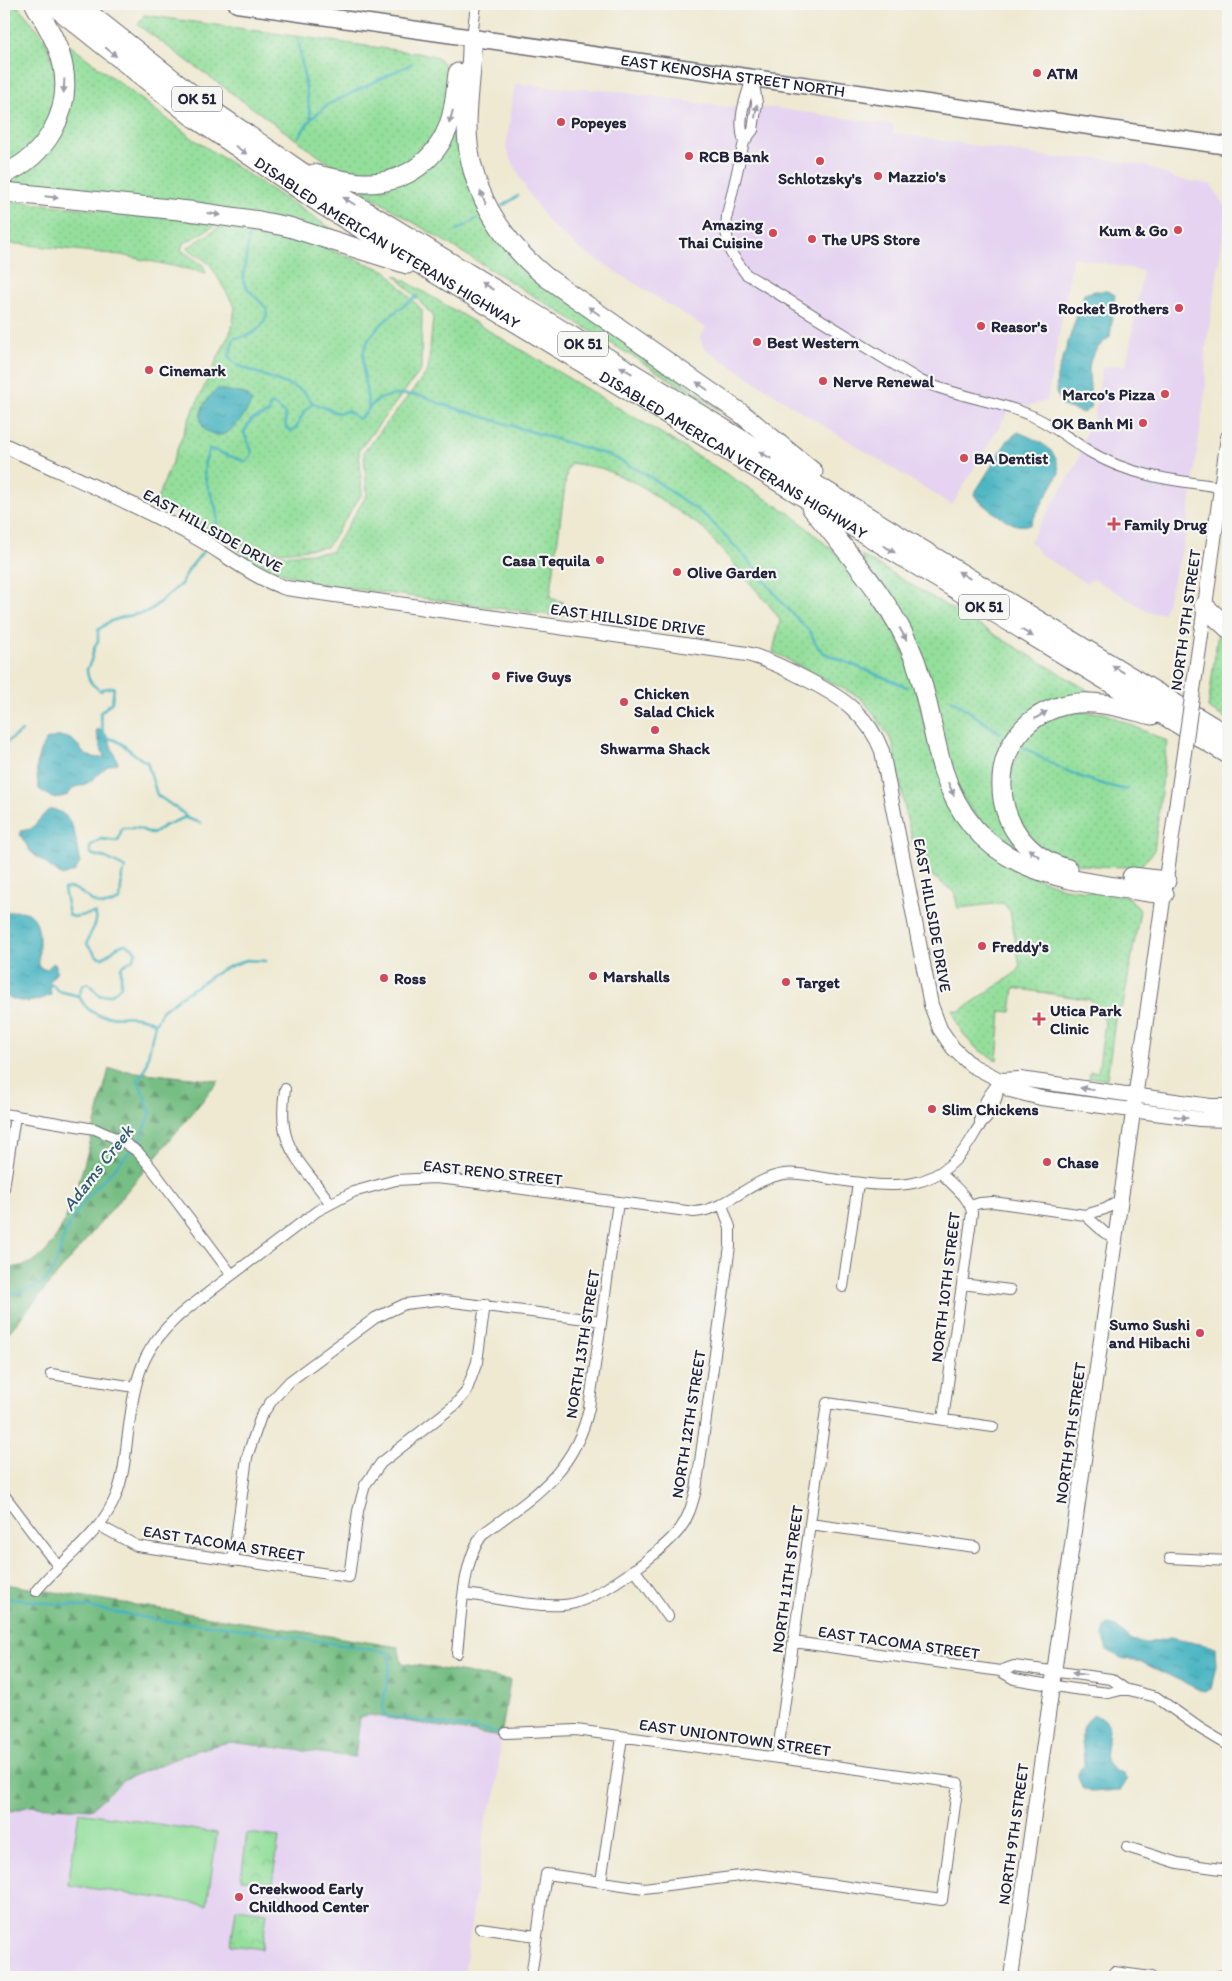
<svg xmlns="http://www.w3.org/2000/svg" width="1232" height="1981" viewBox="0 0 1232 1981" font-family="Itim,sans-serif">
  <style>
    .built { fill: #e5d3f1 }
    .grass { fill: url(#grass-dots); stroke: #5b806c }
    .forest { fill: url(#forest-firs); stroke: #4c7060 }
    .park { fill: url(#park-crowns); stroke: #5b806c }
    .garden { fill: #94df9c; stroke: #5b806c }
    .water { fill: url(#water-ripples); stroke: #346b7e }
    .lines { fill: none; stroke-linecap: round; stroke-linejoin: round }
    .stream { stroke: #46b4c1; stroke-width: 2.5 }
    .street-casing { stroke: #6a6870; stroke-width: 12 }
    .secondary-casing { stroke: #6a6870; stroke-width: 16 }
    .primary-casing { stroke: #6a6870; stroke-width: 19 }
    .highway-casing { stroke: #6a6870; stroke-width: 21 }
    .street { stroke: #fff; stroke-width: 10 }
    .secondary { stroke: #fff; stroke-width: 14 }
    .primary { stroke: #fff; stroke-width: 16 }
    .highway { stroke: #fff; stroke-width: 19 }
    .secondary-bridge-casing { stroke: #6a6870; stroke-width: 16; stroke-linecap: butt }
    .secondary-bridge { stroke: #fff; stroke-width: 14 }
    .oneway { fill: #9c9ca7 }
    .poi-dot { fill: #d1495b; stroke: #f6f6f2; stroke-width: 2 }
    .labels { text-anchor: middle; stroke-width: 4.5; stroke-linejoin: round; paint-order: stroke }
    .shield { fill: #f6f6f2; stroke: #626272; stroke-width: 1 }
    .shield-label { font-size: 15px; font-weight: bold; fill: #22223b }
    .poi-label { font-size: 16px; font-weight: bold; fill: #22223b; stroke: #f6f6f2; text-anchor: start }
    .street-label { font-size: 16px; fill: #22223b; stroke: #f6f6f2 }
    .water-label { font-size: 18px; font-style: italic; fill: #305c71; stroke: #f6f6f2 }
  </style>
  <defs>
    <pattern id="grass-dots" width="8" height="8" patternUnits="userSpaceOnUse" patternTransform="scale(1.25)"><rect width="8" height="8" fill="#94df9c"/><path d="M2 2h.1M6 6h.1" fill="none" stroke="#7fbf87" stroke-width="1.8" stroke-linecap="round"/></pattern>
    <pattern id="forest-firs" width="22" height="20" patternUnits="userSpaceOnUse" patternTransform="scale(1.25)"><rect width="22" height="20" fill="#77be84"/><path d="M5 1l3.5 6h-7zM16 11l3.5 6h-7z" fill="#619a6d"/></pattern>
    <pattern id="park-crowns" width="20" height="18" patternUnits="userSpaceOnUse" patternTransform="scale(1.25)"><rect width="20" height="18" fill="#94df9c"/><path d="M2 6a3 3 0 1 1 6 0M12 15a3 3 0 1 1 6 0" fill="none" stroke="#7fbf87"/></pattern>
    <pattern id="water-ripples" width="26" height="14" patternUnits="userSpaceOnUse" patternTransform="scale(1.25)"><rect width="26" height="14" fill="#46b4c1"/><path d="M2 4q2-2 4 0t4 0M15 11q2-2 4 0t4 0" fill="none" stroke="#3a929e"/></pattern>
  </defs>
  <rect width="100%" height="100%" fill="#f6f6f2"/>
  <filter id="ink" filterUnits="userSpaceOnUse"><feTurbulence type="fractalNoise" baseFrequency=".02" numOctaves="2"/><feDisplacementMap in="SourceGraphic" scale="10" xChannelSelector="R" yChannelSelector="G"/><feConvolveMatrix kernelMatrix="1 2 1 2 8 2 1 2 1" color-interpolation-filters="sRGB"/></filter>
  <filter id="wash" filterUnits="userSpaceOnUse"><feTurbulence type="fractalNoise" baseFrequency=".0096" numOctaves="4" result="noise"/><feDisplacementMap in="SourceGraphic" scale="20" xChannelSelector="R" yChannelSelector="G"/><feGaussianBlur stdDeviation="1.12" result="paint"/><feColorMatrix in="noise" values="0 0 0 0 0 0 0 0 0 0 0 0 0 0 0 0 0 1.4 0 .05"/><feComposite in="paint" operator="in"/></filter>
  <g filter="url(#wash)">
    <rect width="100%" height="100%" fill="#efe9d2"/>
    <path class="built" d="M515 84 613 91 727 107 775 108 893 125V133L1056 158H1095L1144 165 1176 179 1211 184 1227 209 1205 354 1206 386 1186 535 1164 613H1151L1094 579 1086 583 1040 554 1030 541 1078 462 1085 433 1094 418 1102 368 1116 365 1126 366 1143 271 1073 257 1047 401 1008 412 952 505 797 409 704 348 700 338 706 328 581 250 549 223 528 193 506 149Z
      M370 1715 501 1737 496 1796 486 1816 464 1977H4V1813L30 1806 91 1809 125 1779 197 1750 229 1742 281 1747Z"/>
    <path class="grass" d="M4 4H16L44 37 56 70 57 104 33 150 4 166Z
      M144 15 431 55C464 68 446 114 434 137 432 141 430 147 427 150 424 154 418 156 414 159 387 176 372 178 341 172L138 25Z
      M64 41 195 140 352 242 4 189V179L50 144Z
      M459 118 493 231 522 268 738 421 359 189 387 188Z
      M4 200 219 223 183 244 181 250 203 265 206 273 121 255 19 244H5L4 246Z
      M224 224 318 245 386 271 422 310 421 370 359 450 362 494 327 547 280 552 234 543 156 502 190 417 232 328 235 307 210 264 187 248Z
      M395 275 664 435 792 515 846 562 895 631 915 681 932 756 1019 871 1064 888 1128 896 1140 910 1123 1006 1116 1013 1107 1078H1089L1090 1072H1098L1105 1022 1091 1000 1014 988 1011 1012 1001 1011 997 1060C972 1048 961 1037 953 1010L960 1011 1018 971 1020 967 1010 911 1003 903 958 908 954 892 919 866 906 815 893 743 875 715 861 698 773 652 780 620 774 611 703 528 638 484 601 468 571 463 567 470 550 598 563 602 567 608 564 615 558 616 311 583 253 562 237 548 278 555 331 552 367 495 364 452 428 371 433 316Z
      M861 555 1106 701 1047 707 997 776 1035 859 1002 848 957 795 932 703Z
      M1218 632 1228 638V720L1208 708Z
      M1079 712 1104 713 1167 741 1154 852 1139 867C1110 866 1072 869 1046 853 1041 850 1037 843 1033 839 996 799 1005 744 1053 717 1060 713 1071 713 1079 712Z"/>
    <path class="forest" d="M109 1069 219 1081 4 1338V1268C21 1268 36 1263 48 1249 77 1214 96 1115 109 1069Z
      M4 1584 398 1647 402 1663 510 1680 501 1737 370 1715 360 1717 355 1757 229 1742 197 1750 125 1779 91 1809 30 1806 4 1813Z"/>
    <path class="park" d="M247 1833 279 1837 272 1884 241 1879Z
      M236 1909 267 1913 262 1949 231 1945Z"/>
    <path class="garden" d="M79 1812 217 1833 207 1905 68 1885Z"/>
    <path class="water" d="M1095 291H1107L1115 295 1110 337C1078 361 1093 374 1090 408L1083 413 1063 406 1056 393 1057 376 1084 294Z
      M218 389 245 394 252 401C248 411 232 435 220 435 215 436 209 432 205 430 194 415 206 398 218 389Z
      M1018 432C1039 441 1058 448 1059 473L1030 525C1026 525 1020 526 1017 525 1008 523 976 502 974 494L1008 440Z
      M99 729 108 738 118 763 108 766 88 783 73 788 68 795 61 797 52 798 39 789C35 771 36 755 46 740 66 732 75 739 85 755L98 758 104 757 96 731Z
      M52 809C79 816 74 841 80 863L75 871 62 876 31 852 20 835 21 831 31 829 47 811Z
      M16 911C47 909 37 948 39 966L43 969H47L53 963 56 965V973L49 982 53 985 50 987 51 995C34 1003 20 1005 4 994V913Z
      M1109 1625 1116 1627 1131 1640 1147 1643 1170 1638 1215 1647 1216 1666 1211 1689 1204 1692 1141 1662 1121 1658 1107 1650 1103 1638 1104 1628Z
      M1094 1715 1104 1719 1109 1725C1110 1748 1094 1763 1123 1774L1127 1780 1121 1790 1091 1792 1083 1788C1077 1777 1075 1774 1084 1765 1085 1746 1074 1729 1094 1715Z"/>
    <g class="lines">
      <path class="stream" d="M298 39 311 119
        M299 136 311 119 327 105 411 64
        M502 206 518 196
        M456 231 476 219
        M313 403 338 413 348 411 358 419C366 416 369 407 375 402 389 392 424 392 438 403L611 456 649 476 708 518 748 560 784 605 810 632 818 647 824 653 907 687
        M369 409C367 393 360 362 365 347 372 328 401 307 417 296
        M210 541C234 503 189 487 210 449L247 462C258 451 246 443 244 432L251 420 269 413 270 405H275L285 414 286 428 291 431 296 428 304 412 313 403 304 392 294 387 242 367 233 362 229 356 234 338C251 337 267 328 267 309L246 287 243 279 249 236
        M951 699 1000 733
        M4 744 22 731
        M1023 747C1058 769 1087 782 1127 790
        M1227 803 1228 804
        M186 818 201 823
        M53 985 58 991 79 996
        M155 1024 162 1011 180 997 221 970 246 960 266 961
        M134 1146 141 1138 151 1113 138 1080 145 1070 155 1024C131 1005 96 1033 79 996L82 986 88 983 99 995C109 997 114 993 121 986V967L133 959 136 953 133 948 125 944 117 947 103 958 97 956 87 944C88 933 100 924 95 913L74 917 69 915 64 889C80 883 89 906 105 905 110 905 115 901 120 900L122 875 126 868 106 858 93 855 90 852V846L101 839 118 841 122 828H137L153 834 164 826 186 817 183 813 157 795 147 762C132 756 123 740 108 738L103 732 100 713 112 702 114 687 103 689 101 691C92 685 87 680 87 669 94 659 91 650 98 641V630L109 622 123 617 148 612 181 584 189 569 206 548
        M4 1297C13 1293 36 1288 43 1283 57 1272 60 1246 66 1231 80 1198 108 1177 130 1151
        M4 1598 92 1608 164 1621 222 1626 387 1652 391 1656 383 1706V1712L387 1716 497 1732"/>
    </g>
  </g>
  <g filter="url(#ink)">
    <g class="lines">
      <g class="street-casing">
        <path id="street" d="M472 38 476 4
          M753 78 757 103 753 130 744 142 727 215 726 232 731 253 746 274 921 381C955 396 993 400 1027 414 1051 423 1070 440 1092 453 1134 478 1181 481 1228 488
          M744 142C737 119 745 100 752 78
          M285 1089C276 1149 299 1158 330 1203
          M4 1114 95 1129 122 1141 138 1152 153 1170 232 1275
          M980 1123C979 1108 989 1094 999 1082
          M941 1173C951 1184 970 1197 972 1213L943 1419
          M4 1188 15 1116
          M971 1206 980 1203 993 1202 1085 1215 1105 1209 1121 1200
          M1085 1215 1105 1233 1115 1238
          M962 1284 1010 1290
          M843 1287 858 1183
          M51 1374 135 1387
          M4 1495 58 1566
          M810 1524 975 1547
          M100 1526 137 1546 349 1577 358 1511 365 1485 381 1463 455 1405 466 1392 477 1362 485 1304
          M1170 1558 1228 1561
          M233 1561 247 1457 261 1416 273 1399 290 1381 375 1318 405 1304 438 1300 601 1321
          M634 1569 668 1616
          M36 1591C63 1558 99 1537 116 1496 123 1478 125 1460 127 1441 135 1380 138 1348 188 1308L317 1211 353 1192 396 1180 435 1178 455 1180 694 1212C728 1210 750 1179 784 1174 797 1172 812 1176 825 1178 887 1187 939 1199 975 1133 978 1127 981 1124 986 1119 995 1109 998 1093 1000 1080
          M465 1594C497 1598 531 1607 563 1605 594 1604 661 1553 680 1529 689 1517 692 1504 696 1490L730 1246V1227L722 1205
          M794 1642 1000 1671 1014 1679 1074 1689 1109 1693 1125 1689
          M457 1653C461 1620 462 1558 484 1533 533 1497 575 1472 589 1408L618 1202
          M1000 1671 1014 1666 1111 1679 1125 1689 1156 1697 1201 1729 1228 1745
          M506 1733 576 1730 958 1783 942 1900 756 1874 644 1888 546 1874 531 1977
          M777 1758 827 1403 993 1427
          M1127 1847 1178 1863 1228 1870
          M601 1882 622 1737
          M480 1928 536 1936
          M1114 1972 1151 1977
          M1215 1977 1228 1974"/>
      </g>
      <g class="secondary-casing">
        <path id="secondary" d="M4 445C67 475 132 502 194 536 225 553 252 577 286 588L747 654C772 660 836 692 854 710 867 722 876 735 882 751L931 1005 940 1029 953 1048 971 1065 1000 1080 1010 1090 1041 1098 1200 1119 1228 1120
          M1201 635 1228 437
          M1000 1080 1020 1079 1210 1106H1228
          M1011 1977 1176 808"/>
      </g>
      <g class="primary-casing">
        <g id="primary">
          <path id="s1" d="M237 4 1228 146"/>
        </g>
      </g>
      <g class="highway-casing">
        <g id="highway">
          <path id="s2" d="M52 4 192 116 324 206 1228 754"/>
          <path d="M77 4 213 111 300 171 1228 736"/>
          <path d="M472 38C473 67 467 96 467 126 467 187 501 240 546 277L742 414 813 472"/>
          <path d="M4 174C46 156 72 112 63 66 59 44 45 23 35 4"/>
          <path d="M314 174C331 178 349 183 367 183 406 183 438 159 450 122 455 107 456 89 458 73"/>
          <path d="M4 192 189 211 259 221 289 227 407 264"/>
          <path d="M811 507C849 555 893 602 915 660 928 696 932 733 943 770 977 878 1070 880 1164 894"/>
          <path d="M1204 606 1228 628"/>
          <path d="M1068 869C980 845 979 721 1070 704 1097 699 1126 709 1152 715"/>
          <path d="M1132 877 1166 881"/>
        </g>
      </g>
      <use href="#street" class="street"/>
      <use href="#secondary" class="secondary"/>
      <use href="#primary" class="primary"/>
      <use href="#highway" class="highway"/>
      <g class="secondary-bridge-casing">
        <path id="secondary-bridge" d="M1176 808 1201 635"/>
      </g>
      <use href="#secondary-bridge" class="secondary-bridge"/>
    </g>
    <defs><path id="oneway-solid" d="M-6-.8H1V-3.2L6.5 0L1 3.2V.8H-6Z" transform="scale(1.25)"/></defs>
    <g class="oneway">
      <use href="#oneway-solid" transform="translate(111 52) rotate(39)"/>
      <use href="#oneway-solid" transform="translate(64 86) rotate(93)"/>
      <use href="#oneway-solid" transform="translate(756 111) rotate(-82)"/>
      <use href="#oneway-solid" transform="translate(451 117) rotate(105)"/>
      <use href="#oneway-solid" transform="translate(241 150) rotate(35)"/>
      <use href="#oneway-solid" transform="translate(52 197) rotate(6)"/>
      <use href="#oneway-solid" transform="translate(483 197) rotate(-112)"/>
      <use href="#oneway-solid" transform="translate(349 201) rotate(-148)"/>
      <use href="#oneway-solid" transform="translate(214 214) rotate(7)"/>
      <use href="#oneway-solid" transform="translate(487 286) rotate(-149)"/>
      <use href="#oneway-solid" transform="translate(594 311) rotate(-145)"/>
      <use href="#oneway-solid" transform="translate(626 370) rotate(-149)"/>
      <use href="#oneway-solid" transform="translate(702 386) rotate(-145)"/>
      <use href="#oneway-solid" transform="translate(765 455) rotate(-149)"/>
      <use href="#oneway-solid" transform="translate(889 549) rotate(31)"/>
      <use href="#oneway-solid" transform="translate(964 575) rotate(-149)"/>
      <use href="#oneway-solid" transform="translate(1027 633) rotate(31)"/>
      <use href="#oneway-solid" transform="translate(903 634) rotate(61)"/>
      <use href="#oneway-solid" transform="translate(1118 669) rotate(-149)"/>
      <use href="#oneway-solid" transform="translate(1041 715) rotate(-31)"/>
      <use href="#oneway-solid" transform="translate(951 789) rotate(66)"/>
      <use href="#oneway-solid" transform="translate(1034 853) rotate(-144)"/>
      <use href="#oneway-solid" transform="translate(1087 1089) rotate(-172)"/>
      <use href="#oneway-solid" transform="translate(1181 1117) rotate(8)"/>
      <use href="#oneway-solid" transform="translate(1079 1674) rotate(-172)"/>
    </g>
  </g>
  <g class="poi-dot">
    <circle cx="1037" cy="73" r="5"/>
    <circle cx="561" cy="122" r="5"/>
    <circle cx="689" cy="156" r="5"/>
    <circle cx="820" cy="161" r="5"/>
    <circle cx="878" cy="176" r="5"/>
    <circle cx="1178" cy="230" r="5"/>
    <circle cx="773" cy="233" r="5"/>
    <circle cx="812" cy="239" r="5"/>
    <circle cx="1179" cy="308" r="5"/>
    <circle cx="981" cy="326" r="5"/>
    <circle cx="757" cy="342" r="5"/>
    <circle cx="149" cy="370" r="5"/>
    <circle cx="823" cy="381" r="5"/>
    <circle cx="1165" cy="394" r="5"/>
    <circle cx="1143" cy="423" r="5"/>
    <circle cx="964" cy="458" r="5"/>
    <path d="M1111.5 516.5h5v5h5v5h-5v5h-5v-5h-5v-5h5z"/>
    <circle cx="600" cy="560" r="5"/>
    <circle cx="677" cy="572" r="5"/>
    <circle cx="496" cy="676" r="5"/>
    <circle cx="624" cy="702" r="5"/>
    <circle cx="655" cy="730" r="5"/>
    <circle cx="982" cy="946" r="5"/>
    <circle cx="593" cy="976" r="5"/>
    <circle cx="384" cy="978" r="5"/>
    <circle cx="786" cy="982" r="5"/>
    <path d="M1036.5 1011.5h5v5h5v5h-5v5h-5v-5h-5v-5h5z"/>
    <circle cx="932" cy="1109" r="5"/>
    <circle cx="1047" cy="1162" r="5"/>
    <circle cx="1200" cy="1333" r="5"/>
    <circle cx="239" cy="1897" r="5"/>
  </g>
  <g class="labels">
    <g class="shield">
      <rect x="172" y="86.5" width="50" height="25" rx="4"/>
      <rect x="558" y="331.5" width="50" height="25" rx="4"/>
      <rect x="959" y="594.5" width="50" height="25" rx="4"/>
    </g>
    <g class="shield-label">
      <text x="197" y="104">OK 51</text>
      <text x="583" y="349">OK 51</text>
      <text x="984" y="612">OK 51</text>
    </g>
    <g class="poi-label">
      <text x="1047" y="79">ATM</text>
      <text x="571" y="128">Popeyes</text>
      <text x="699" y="162">RCB Bank</text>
      <text x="888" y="182">Mazzio's</text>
      <text x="820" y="184" text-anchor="middle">Schlotzsky's</text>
      <text x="763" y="230" text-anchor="end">Amazing<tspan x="763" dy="18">Thai Cuisine</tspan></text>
      <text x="1168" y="236" text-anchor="end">Kum &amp; Go</text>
      <text x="822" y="245">The UPS Store</text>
      <text x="1169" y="314" text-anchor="end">Rocket Brothers</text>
      <text x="991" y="332">Reasor's</text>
      <text x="767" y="348">Best Western</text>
      <text x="159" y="376">Cinemark</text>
      <text x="833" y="387">Nerve Renewal</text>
      <text x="1155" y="400" text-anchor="end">Marco's Pizza</text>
      <text x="1133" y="429" text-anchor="end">OK Banh Mi</text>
      <text x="974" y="464">BA Dentist</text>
      <text x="1124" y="530">Family Drug</text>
      <text x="590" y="566" text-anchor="end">Casa Tequila</text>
      <text x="687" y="578">Olive Garden</text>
      <text x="506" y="682">Five Guys</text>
      <text x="634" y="699">Chicken<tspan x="634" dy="18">Salad Chick</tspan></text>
      <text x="655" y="754" text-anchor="middle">Shwarma Shack</text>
      <text x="992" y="952">Freddy's</text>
      <text x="603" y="982">Marshalls</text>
      <text x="394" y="984">Ross</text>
      <text x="796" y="988">Target</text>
      <text x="1050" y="1016">Utica Park<tspan x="1050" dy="18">Clinic</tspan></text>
      <text x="942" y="1115">Slim Chickens</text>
      <text x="1057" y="1168">Chase</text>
      <text x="1190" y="1330" text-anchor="end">Sumo Sushi<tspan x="1190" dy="18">and Hibachi</tspan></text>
      <text x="249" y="1894">Creekwood Early<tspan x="249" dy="18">Childhood Center</tspan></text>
    </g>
    <g class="street-label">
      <text dy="6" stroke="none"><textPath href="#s1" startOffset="501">EAST KENOSHA STREET NORTH</textPath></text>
      <text dy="6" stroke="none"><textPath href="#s2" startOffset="412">DISABLED AMERICAN VETERANS HIGHWAY</textPath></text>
      <text dy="6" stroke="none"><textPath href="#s2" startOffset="818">DISABLED AMERICAN VETERANS HIGHWAY</textPath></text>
      <text transform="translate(213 530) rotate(29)" y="6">EAST HILLSIDE DRIVE</text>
      <text transform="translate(628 619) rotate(8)" y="6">EAST HILLSIDE DRIVE</text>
      <text transform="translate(1185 620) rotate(-82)" y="6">NORTH 9TH STREET</text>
      <text transform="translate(933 915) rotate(80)" y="6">EAST HILLSIDE DRIVE</text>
      <text transform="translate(493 1172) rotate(6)" y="6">EAST RENO STREET</text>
      <text transform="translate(945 1287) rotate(-83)" y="6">NORTH 10TH STREET</text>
      <text transform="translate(582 1344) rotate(-81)" y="6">NORTH 13TH STREET</text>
      <text transform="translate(688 1424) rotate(-81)" y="6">NORTH 12TH STREET</text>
      <text transform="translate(1070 1433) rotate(-82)" y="6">NORTH 9TH STREET</text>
      <text transform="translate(224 1543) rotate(9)" y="6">EAST TACOMA STREET</text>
      <text transform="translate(787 1579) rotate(-82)" y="6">NORTH 11TH STREET</text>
      <text transform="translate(899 1642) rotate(8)" y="6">EAST TACOMA STREET</text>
      <text transform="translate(735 1737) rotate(8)" y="6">EAST UNIONTOWN STREET</text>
      <text transform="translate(1013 1834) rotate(-82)" y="6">NORTH 9TH STREET</text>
    </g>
    <g class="water-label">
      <text transform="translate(98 1168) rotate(-52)" y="6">Adams Creek</text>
    </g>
  </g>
  <rect width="1232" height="1981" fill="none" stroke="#f6f6f2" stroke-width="20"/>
</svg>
